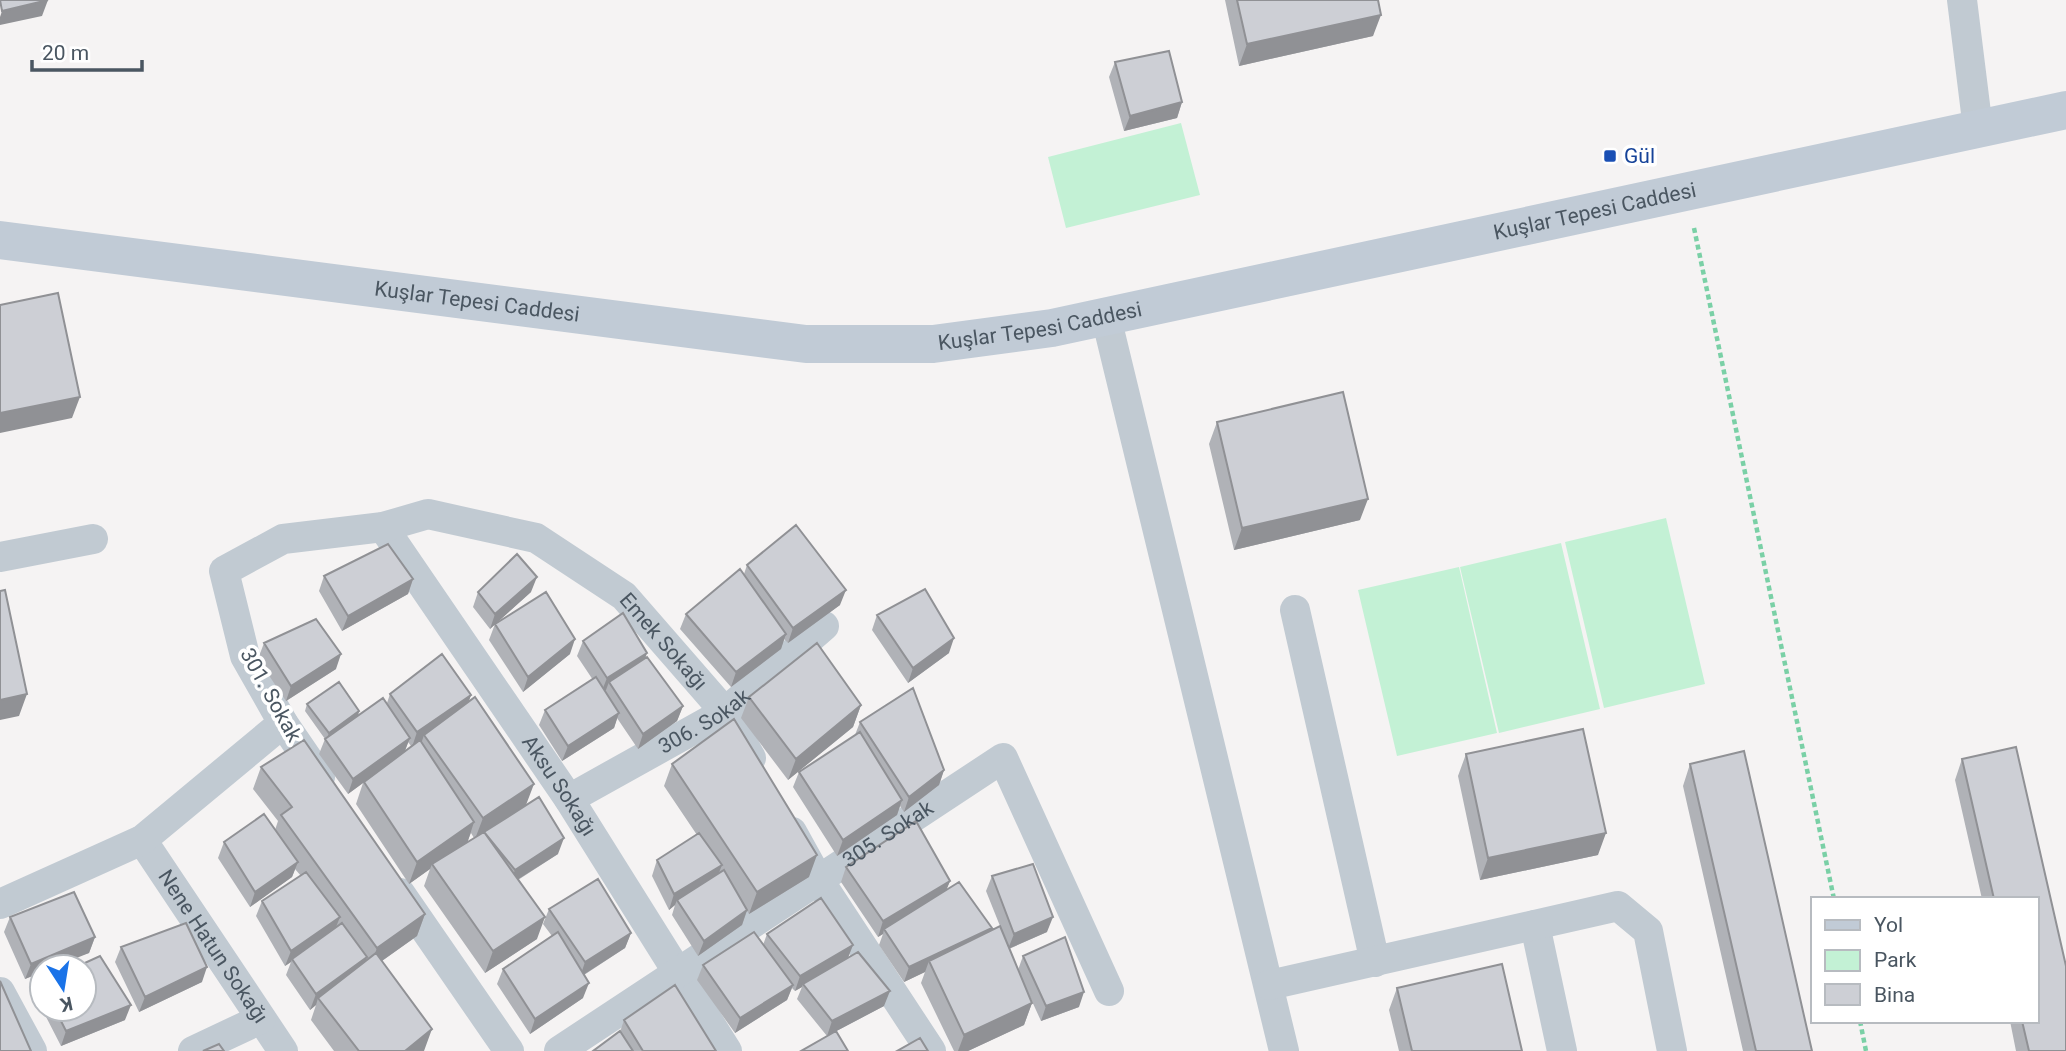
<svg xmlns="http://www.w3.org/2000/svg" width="2066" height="1051" viewBox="0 0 2066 1051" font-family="Roboto,sans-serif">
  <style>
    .green { fill: #c3f1d5 }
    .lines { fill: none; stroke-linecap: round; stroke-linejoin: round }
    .path { stroke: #7ad0a6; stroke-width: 4.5; stroke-dasharray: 5 3.5; stroke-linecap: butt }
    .street { stroke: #c1cad2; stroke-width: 30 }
    .secondary { stroke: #c1cbd6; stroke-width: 38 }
    .wall { fill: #b0b2b7; fill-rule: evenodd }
    .shaded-wall { fill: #909195 }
    .building { fill: #cdcfd5; stroke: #909195; stroke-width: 2 }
    .transit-dot { fill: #1a4fb4; stroke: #fff; stroke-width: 2.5 }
    .labels { text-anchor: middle; stroke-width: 7; stroke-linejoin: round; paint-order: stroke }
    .transit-label { font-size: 21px; fill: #164399; stroke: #fff; text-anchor: start }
    .street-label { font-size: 21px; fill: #4a5661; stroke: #fff }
  </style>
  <rect width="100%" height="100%" fill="#f5f3f3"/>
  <path class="green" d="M1181 123 1200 195 1066 228 1048 157Z
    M1666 518 1705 684 1604 708 1565 542Z
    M1561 543 1600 709 1499 733 1460 567Z
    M1459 567 1497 733 1397 756 1358 590Z"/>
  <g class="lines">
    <path class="path" d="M1694 228 1834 899
      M1860 1021 1866 1051"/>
    <g class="street">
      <path d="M1962 0 1978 129"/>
      <path d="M1106 317 1284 1051"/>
      <path id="s1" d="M383 527 569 799 727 1051"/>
      <path d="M0 557 93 539"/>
      <path d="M1295 610 1375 962"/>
      <path id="s2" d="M320 777 283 723 245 656 224 571 283 539 383 527 428 514 536 538 624 596 725 712 751 758"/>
      <path id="s3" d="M569 799 725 712 824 626"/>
      <path d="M792 832 818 879 931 1051"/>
      <path id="s4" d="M142 840 283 1051"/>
      <path d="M400 893 509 1051"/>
      <path d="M0 904 142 840 283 723"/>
      <path d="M1535 925 1562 1051"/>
      <path d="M1269 985 1618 906 1648 931 1672 1051"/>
      <path d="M0 992 32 1051"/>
      <path d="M193 1051 261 1019"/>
      <path id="s5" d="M559 1051 1003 758 1109 991"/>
    </g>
    <path class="secondary" id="s6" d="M0 240 806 344H933L1052 328 2066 110"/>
  </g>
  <path class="wall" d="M1225 0H1378L1373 36 1239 66Z
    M1115 62 1182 102 1177 118 1124 131 1109 77Z
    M1217 422 1360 520 1234 550 1209 444Z
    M747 565 840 605 788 643 784 639 781 649 731 687 680 629 686 614 744 574Z
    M324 576 413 579 408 594 342 631 319 591Z
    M478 592H531L495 624 570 654 523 692 489 640 495 624 490 629 473 607Z
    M877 615 949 653 908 683 872 630Z
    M583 641 645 658 683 706 677 721 638 749 617 718 614 728 562 761 539 725 545 710 593 680 577 656Z
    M264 643 336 669 286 701 258 659Z
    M390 694 471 695 468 702 526 805 558 854 518 880 537 939 485 973 424 886 430 869 409 884 356 804 363 783 348 794 319 754 325 739 305 711 307 704 359 711 358 716 387 703ZM408 742 411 746 405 751ZM471 833 474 838 467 842Z
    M749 697 861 705 853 727 788 780 741 718Z
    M860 722 944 770 939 785 904 812 900 806 897 815 837 856 793 787 799 772 855 735Z
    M2016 747 2066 966V1051H2016L2010 1021H2036V899H1982L1955 780 1962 759Z
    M1466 754 1598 855 1480 880 1458 776Z
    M672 764 809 877 749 914 747 911 742 925 698 956 672 915 675 905 669 910 652 876 657 860 697 835 664 786Z
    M1690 764 1812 1051H1743L1683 786Z
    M261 767 425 914 417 936 382 961 424 1051H334L311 1020 316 1005 310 1010 286 975 291 962 285 966 256 916 262 901 301 876 295 869 292 877 250 907 218 858 224 842 275 830 278 821 253 789Z
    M846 867 950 881 946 890 992 928 991 931 1000 926 986 891 992 876 1047 932 1009 949 1018 970 1023 956 1079 1007 1041 1021 1020 975 1032 1003 1024 1025 968 1051H954L921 983 925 972 904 982 879 945 883 934 878 937 841 882Z
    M549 909 631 933 625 948 584 975 583 998 530 1034 497 984 503 969 552 936 543 924Z
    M10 917 95 937 89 953 42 967V972L25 979 4 932Z
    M767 934 853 945 848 958 884 1006 827 1036 797 999 802 987 795 991 792 988 787 1000 735 1033 697 980 703 965 763 945Z
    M121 947 202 982 139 1012 115 962Z
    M42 982V1009L36 997Z
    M1397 988 1522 1051H1399L1389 1010Z
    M42 1009H84L125 1020 61 1046Z
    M624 1020 716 1051H593L620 1032Z"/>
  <path class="shaded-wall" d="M48 0 42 16 0 25V17L2 11Z
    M1381 15 1373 36 1239 66 1247 44Z
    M1182 102 1177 118 1124 131 1130 116Z
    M80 397 72 418 0 433V413Z
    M1368 499 1360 520 1234 550 1242 528Z
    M537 577 531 592 490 629 495 614Z
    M413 579 408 594 342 631 348 616Z
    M846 590 840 605 788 643 793 628Z
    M786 634 781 649 731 687 736 672Z
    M954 638 949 653 908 683 913 668Z
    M575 639 570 654 523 692 528 677Z
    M647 653 642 668 609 682 606 690 601 693 607 678Z
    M341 654 336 669 286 701 291 686Z
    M27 694 19 716 0 720V700Z
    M471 695 466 710 424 735 422 741 412 747 417 732Z
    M861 705 853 727 788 780 796 759Z
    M683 706 677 721 638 749 643 734Z
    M359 711 357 719 326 741 329 733Z
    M619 713 614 728 562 761 568 746Z
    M410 738 404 753 348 794 353 779Z
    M944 770 939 785 904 812 909 797Z
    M534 784 526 805 475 839 483 818Z
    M902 800 897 815 837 856 843 840Z
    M474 822 467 844 432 864 430 869 409 884 417 862Z
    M1606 833 1598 855 1480 880 1488 858Z
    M564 838 558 854 509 885 515 870Z
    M817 855 809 877 749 914 757 892Z
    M298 862 292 877 250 907 255 892Z
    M722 865 716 880 677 900 675 905 669 910 674 894Z
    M950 881 944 896 884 929 883 934 878 937 883 921Z
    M747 910 742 925 698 956 704 941Z
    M425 914 417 936 369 970 377 948Z
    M340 917 334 932 292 959 291 962 285 966 291 951Z
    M545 917 537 939 485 973 493 951Z
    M1053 917 1047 932 1008 949 1014 934Z
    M992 928 986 943 929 961 925 972 904 982 909 967Z
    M631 933 625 948 580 977 585 962Z
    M95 937 89 953 54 967H42V972L25 979 31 964Z
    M853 945 847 960 803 984 802 987 795 991 800 976Z
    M367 957 361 972 318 998 316 1005 310 1010 316 994Z
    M207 967 202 982 139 1012 145 997Z
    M589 983 583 998 530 1034 535 1019Z
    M793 985 787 1000 735 1033 740 1018Z
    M890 991 884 1006 827 1036 832 1021Z
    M1084 992 1079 1007 1041 1021 1046 1006Z
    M1032 1003 1024 1025 968 1051H958L964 1035Z
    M131 1005 125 1020 61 1046 66 1031Z
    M432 1029 424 1051H405Z"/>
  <path class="building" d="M0 0H48L2 11Z
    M1237 0H1378L1381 15 1247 44Z
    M1169 51 1182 102 1130 116 1115 62Z
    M58 293 80 397 0 413V305Z
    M1343 392 1368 499 1242 528 1217 422Z
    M796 525 846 590 793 628 747 565Z
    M388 544 413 579 348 616 324 576Z
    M517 554 537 577 495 614 478 592Z
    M740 569 786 634 736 672 686 614Z
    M925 589 954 638 913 668 877 615Z
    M5 590 27 694 0 700V591Z
    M546 592 575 639 528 677 495 624Z
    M623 613 647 653 607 678 583 641Z
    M316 619 341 654 291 686 264 643Z
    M817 643 861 705 796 759 749 697Z
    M442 654 471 695 417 732 390 694Z
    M647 657 683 706 643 734 609 682Z
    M596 677 619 713 568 746 545 710Z
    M339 682 359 711 329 733 307 704Z
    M913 688 944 770 909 797 860 722Z
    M475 697 534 784 483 818 424 735Z
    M383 698 410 738 353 779 325 739Z
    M734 719 817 855 757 892 672 764Z
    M1583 729 1606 833 1488 858 1466 754Z
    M860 732 902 800 843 840 799 772Z
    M304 740 425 914 377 948 281 815 292 807 261 767Z
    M420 740 474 822 417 862 364 782Z
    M2016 747 2066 966V1051H2029L2022 1021H2036V899H1994L1962 759Z
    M1744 751 1812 1051H1756L1690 764Z
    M539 797 564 838 515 870 484 832Z
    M264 814 298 862 255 892 224 842Z
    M916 821 950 881 883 921 846 867Z
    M484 832 545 917 493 951 432 864Z
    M699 833 722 865 674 894 657 860Z
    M1033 864 1053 917 1014 934 992 876Z
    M724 870 747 910 704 941 677 900Z
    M306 872 340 917 291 951 262 901Z
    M598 879 631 933 585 962 549 909Z
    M959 882 992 928 909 967 884 929Z
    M74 892 95 937 31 964 10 917Z
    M821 898 853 945 800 976 767 934Z
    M186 923 207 967 145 997 121 947Z
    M342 923 367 957 316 994 292 959Z
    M1000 926 1032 1003 964 1035 929 961Z
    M558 932 589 983 535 1019 503 969Z
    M754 932 793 985 740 1018 703 965Z
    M1065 937 1084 992 1046 1006 1023 956Z
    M858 952 890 991 832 1021 803 984Z
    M376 953 432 1029 405 1051H359L318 998Z
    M100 956 131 1005 66 1031 55 1009H84V967H76Z
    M1502 964 1522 1051H1412L1397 988Z
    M0 981 31 1051H0Z
    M675 985 716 1051H643L624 1020Z
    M620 1031 633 1051H593Z
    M836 1031 848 1051H801Z
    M920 1038 928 1051H897Z
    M219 1044 224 1051H203Z"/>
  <rect class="transit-dot" x="1603" y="149" width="14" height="14" rx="3.5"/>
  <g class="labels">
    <g class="transit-label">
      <text x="1624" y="163">Gül</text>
    </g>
    <g class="street-label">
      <text dy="7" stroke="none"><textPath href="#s6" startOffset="1615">Kuşlar Tepesi Caddesi</textPath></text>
      <text dy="7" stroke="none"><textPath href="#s6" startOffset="481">Kuşlar Tepesi Caddesi</textPath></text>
      <text dy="7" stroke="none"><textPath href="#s6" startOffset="1048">Kuşlar Tepesi Caddesi</textPath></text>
      <text dy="7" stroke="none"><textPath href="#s2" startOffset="721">Emek Sokağı</textPath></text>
      <text transform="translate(271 695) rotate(61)" y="7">301. Sokak</text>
      <text dy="7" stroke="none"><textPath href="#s3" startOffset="156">306. Sokak</textPath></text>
      <text dy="7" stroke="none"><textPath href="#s1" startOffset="313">Aksu Sokağı</textPath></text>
      <text dy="7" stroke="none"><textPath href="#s5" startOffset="394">305. Sokak</textPath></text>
      <text dy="7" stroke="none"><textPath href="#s4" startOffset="128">Nene Hatun Sokağı</textPath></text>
    </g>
  </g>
  <rect x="1811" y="897" width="228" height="126" fill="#ffffff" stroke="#b7bbc0" stroke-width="2"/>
  <rect x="1825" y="920" width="35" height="10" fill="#c1cbd6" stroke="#b7bbc0" stroke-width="2"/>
  <text x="1874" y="932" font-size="21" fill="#4a5661">Yol</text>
  <rect x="1825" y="950" width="35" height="21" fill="#c3f1d5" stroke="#b7bbc0" stroke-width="2"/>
  <text x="1874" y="967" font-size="21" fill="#4a5661">Park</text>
  <rect x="1825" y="984" width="35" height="21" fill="#cdcfd5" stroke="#b7bbc0" stroke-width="2"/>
  <text x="1874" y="1002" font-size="21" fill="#4a5661">Bina</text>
  <g transform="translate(63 988) rotate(168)"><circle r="33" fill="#ffffff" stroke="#b7bbc0" stroke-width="2"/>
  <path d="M0-5L12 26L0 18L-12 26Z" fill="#1a73e8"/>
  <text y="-10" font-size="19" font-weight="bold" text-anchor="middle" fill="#4a5661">K</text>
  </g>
  <path d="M32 60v10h110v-10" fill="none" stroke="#4a5661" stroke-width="3.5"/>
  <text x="42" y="60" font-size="21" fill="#4a5661" stroke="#ffffff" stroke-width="5" paint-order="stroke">20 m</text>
</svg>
